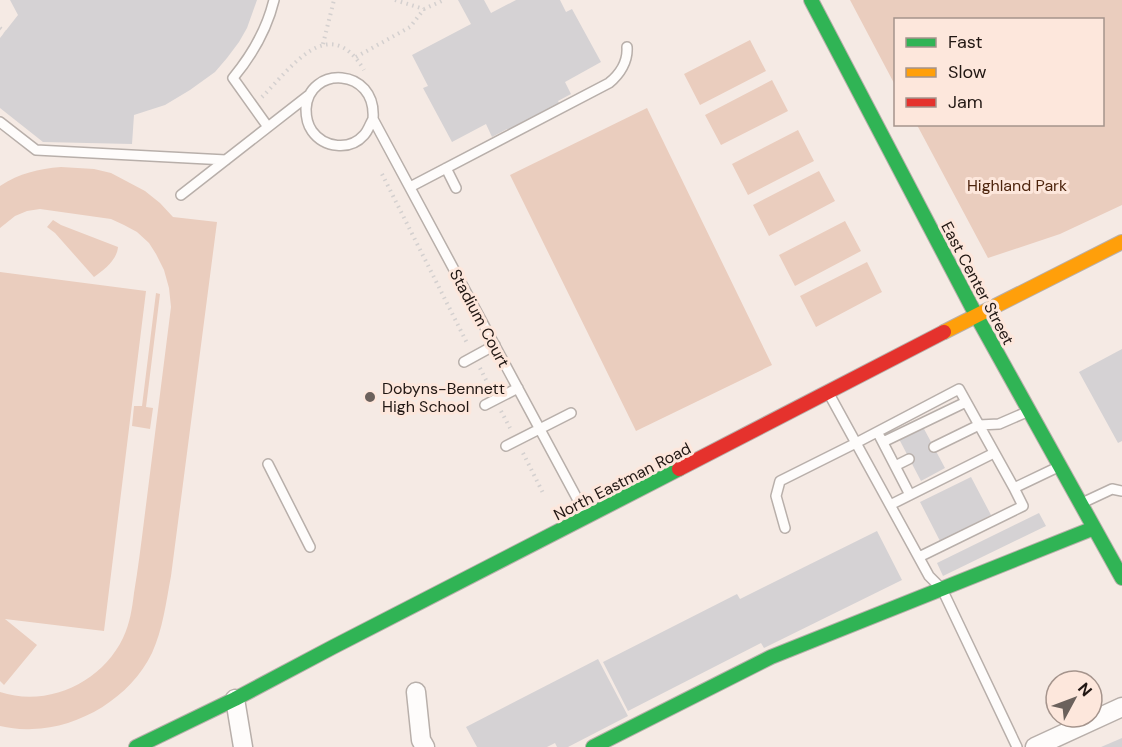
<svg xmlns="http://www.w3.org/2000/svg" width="1122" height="747" viewBox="0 0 1122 747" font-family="'DM Sans',sans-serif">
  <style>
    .green { fill: #eacdbe }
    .building { fill: #d5d2d4 }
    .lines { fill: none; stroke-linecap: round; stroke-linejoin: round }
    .lane-casing { stroke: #b8afaa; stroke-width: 12 }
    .street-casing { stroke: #b8afaa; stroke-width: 21 }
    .fast-casing { stroke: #b8afaa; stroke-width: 16 }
    .slow-casing { stroke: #b8afaa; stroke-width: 16 }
    .jam-casing { stroke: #b8afaa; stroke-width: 16 }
    .path { stroke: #d4d0cf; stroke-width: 4; stroke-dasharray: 1.5 4.5; stroke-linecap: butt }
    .lane { stroke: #fefcfb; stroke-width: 9 }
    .street { stroke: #fefcfb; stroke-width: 18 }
    .fast { stroke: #30b455; stroke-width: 14 }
    .slow { stroke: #ff9f0a; stroke-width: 14 }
    .jam { stroke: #e5322d; stroke-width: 14 }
    .poi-dot { fill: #6b615c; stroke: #fde7dc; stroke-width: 2 }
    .labels { text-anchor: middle; stroke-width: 6; stroke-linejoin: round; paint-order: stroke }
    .park-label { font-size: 16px; fill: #4d240d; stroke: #fde7dc }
    .street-label { font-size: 16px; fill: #211713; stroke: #fde7dc }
    .poi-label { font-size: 16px; fill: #211713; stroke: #fde7dc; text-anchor: start }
  </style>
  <rect width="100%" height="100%" fill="#f5eae4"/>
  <path class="green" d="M850 0H1122V205L1060 234 988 258 917 125 1102 124V20H896L895 85Z
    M750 40 766 71 700 105 684 74Z
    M772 80 788 111 721 145 705 115Z
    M647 108 772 365 636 431 510 175Z
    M798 130 814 161 748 195 732 164Z
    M61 167 94 169 111 173 145 191 160 203 173 217 217 222 171 576C166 602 163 629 152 653 131 697 80 728 32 729 21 730 11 728 0 726V692C48 708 102 682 123 638 130 623 132 609 134 593 138 569 141 545 144 521 153 450 162 378 171 307L169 288 164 270 156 254 149 243 137 232 124 225 111 219 40 209 27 211 15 216 0 228V186C20 173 38 169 61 167Z
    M819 171 835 201 769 236 753 205Z
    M53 220 61 225 118 247C117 260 104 270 94 277L55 233 47 227Z
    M845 221 861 251 795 286 779 255Z
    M867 262 882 292 816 327 800 296Z
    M0 272 146 291 104 631 5 619 37 645 4 685 0 681Z
    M156 293 160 294 146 407 153 408 150 429 132 426 134 406H142Z"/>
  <path class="building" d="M10 0H257L247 28 239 42 227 58 215 72 190 90 165 105 134 115 132 144 43 142 0 108V38L18 15Z
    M458 0H484L491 13 516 0H560L566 12 572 9 601 62 565 82 571 94 558 101 560 105 509 131 507 129 492 137 486 124 452 142 423 88 428 86 412 55 471 24Z
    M1122 349V441L1118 443 1079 372Z
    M923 427 945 468 921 481 899 439Z
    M971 477 991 515 940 541 920 502Z
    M1039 513 1046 526 943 576 937 563Z
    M877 531 902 580 764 648 761 643 628 711 603 662 737 594 740 599Z
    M598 659 628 716 568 747H557L555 743 547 747H477L466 727Z
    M1122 738V747H1101Z"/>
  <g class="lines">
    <g class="lane-casing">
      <path id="lane" d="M373 119C370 124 368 131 364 135 350 151 324 148 312 131 307 124 306 118 306 109 308 65 377 67 373 119L586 515
        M0 122 36 150 226 160
        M268 127 233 78C252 55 267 29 274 0
        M446 168 456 188
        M410 187 609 83C620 74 628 61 627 47
        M181 195 309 95
        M464 362 495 345
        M828 392 929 576 942 589 1017 747
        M485 405 518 388
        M880 437 910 495
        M883 442 966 402
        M506 446 571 413
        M934 447 979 425 999 424 1029 411
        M268 464 310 547
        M895 466 909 459
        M1082 503 1112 489 1122 491
        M890 505 994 453
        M785 528 776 496 780 481 856 443 959 389 1014 488 1058 467
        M919 557 1023 506 1014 488"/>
    </g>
    <g class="street-casing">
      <path id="street" d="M416 692 421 740 425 747
        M235 699 243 747
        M1035 747 1122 707"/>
    </g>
    <g class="fast-casing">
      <path id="fast" d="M811 0 976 315 1122 578
        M136 747 235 699 333 647 679 469
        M593 747 771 657 1094 528"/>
    </g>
    <g class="slow-casing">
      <path id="slow" d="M944 332 1122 242"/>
    </g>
    <g class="jam-casing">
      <path id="jam" d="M679 469 944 332"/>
    </g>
    <path class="path" d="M395 0 424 9 444 0
      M0 28 5 32
      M323 44 334 0
      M356 57 410 27 424 9
      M262 97C291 68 329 11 364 70
      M382 174 468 345
      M480 368 490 388
      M501 411 510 428
      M523 453 544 495"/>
    <use href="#lane" class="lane"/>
    <use href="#street" class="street"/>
    <use href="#fast" class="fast"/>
    <use href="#slow" class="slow"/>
    <use href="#jam" class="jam"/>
  </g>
  <circle class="poi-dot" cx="370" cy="397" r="6"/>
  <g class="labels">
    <g class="park-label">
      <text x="1017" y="191">Highland Park</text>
    </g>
    <g class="street-label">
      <text transform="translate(978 283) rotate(62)" y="6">East Center Street</text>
      <text transform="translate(480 318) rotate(62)" y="6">Stadium Court</text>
      <text transform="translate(622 481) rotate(-27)" y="6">North Eastman Road</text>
    </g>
    <g class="poi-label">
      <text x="382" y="394">Dobyns-Bennett<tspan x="382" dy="18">High School</tspan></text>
    </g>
  </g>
  <rect x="894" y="18" width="210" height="108" fill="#fde7dc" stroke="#a5948c" stroke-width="1.5"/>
  <rect x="906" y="38" width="30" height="9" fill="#30b455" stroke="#a5948c" stroke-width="1.5"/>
  <text x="948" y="48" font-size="18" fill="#211713">Fast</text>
  <rect x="906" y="68" width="30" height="9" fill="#ff9f0a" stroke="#a5948c" stroke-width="1.5"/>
  <text x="948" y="78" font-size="18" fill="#211713">Slow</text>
  <rect x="906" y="98" width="30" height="9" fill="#e5322d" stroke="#a5948c" stroke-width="1.5"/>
  <text x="948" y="108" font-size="18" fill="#211713">Jam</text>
  <g transform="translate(1074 699) rotate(49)"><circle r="28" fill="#fde7dc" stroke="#a5948c" stroke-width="1.5"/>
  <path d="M0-4.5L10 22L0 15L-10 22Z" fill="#6b615c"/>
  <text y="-9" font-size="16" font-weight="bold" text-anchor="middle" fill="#211713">N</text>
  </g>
</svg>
